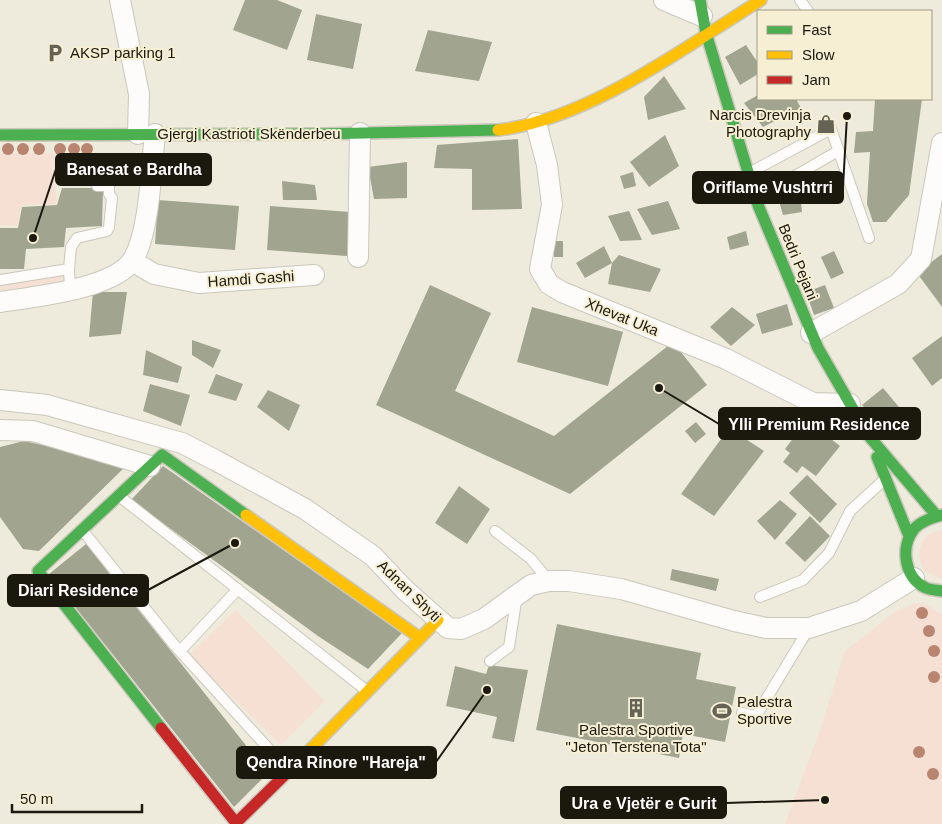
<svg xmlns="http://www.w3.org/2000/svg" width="942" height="824" viewBox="0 0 942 824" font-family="Arial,sans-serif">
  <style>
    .green { fill: #f6dfd3 }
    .building { fill: #a1a48f }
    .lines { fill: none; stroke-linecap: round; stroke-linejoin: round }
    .lane-casing { stroke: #cac7bb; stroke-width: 12 }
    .street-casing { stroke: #cac7bb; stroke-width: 22 }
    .fast-casing { stroke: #cac7bb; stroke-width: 14 }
    .slow-casing { stroke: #cac7bb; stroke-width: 14 }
    .jam-casing { stroke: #cac7bb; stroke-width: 14 }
    .lane { stroke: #fdfcfa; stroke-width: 10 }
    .street { stroke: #fdfcfa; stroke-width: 20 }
    .fast { stroke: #4caf50; stroke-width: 11 }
    .slow { stroke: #ffc107; stroke-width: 11 }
    .jam { stroke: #c62828; stroke-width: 11 }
    .tree { fill: #b98470 }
    .labels { text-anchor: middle; stroke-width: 4; stroke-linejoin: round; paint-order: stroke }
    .poi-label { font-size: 15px; fill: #1b180e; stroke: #f7efd4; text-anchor: start }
    .street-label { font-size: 15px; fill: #1b180e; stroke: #f7efd4 }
    .leader { fill: none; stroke: #1b180e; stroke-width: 2 }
    .callout-dot { fill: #1b180e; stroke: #f7efd4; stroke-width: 2 }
    .callout { fill: #1b180e; stroke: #1b180e; stroke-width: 2 }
    .callout-label { font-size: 16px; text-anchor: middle; font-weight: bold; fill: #fff }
  </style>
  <rect width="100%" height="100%" fill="#efebdc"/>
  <path class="green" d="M0 153H54L56 204 21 205 17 226 0 225Z
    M62 276 63 285 2 294 0 285Z
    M942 530V579L926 572C913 555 920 533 942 530Z
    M915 603 926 604 942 615V824H785L819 733 845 651 895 612Z
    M236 610 325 701 281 745 189 655Z"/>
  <path class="building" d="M245 0H277L302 10 287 50 233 30Z
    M316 14 362 24 353 69 307 60Z
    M428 30 492 42 479 81 415 71Z
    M746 45 758 63V74L740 85 725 57Z
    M664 76 686 109 648 120 644 97Z
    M758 95V99H796L801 108 763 127 744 103Z
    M875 99H922L909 195 886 222H873L867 204 870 152 854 153 856 132 873 131Z
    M665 135 679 166 649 187 630 162Z
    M518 139 522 209 472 210V169L434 168 437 145Z
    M407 162V198L374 199 368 167Z
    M633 172 636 186 624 189 620 176Z
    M282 181 315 185 317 200H283Z
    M799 185 802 212 783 215 776 190Z
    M62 188H103L102 226 66 228 64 247 26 249 24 269H0V228H18L22 207 57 205Z
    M158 200 239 206 235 250 155 244Z
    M668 201 680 229 652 235 637 209Z
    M270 206 350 212 347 256 267 250Z
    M629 211 642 240 620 241 608 216Z
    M746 231 749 245 730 250 727 237Z
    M554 241H563V257H554Z
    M604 246 612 263 619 255 661 269 650 292 608 284 612 263 585 278 576 263Z
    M834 251 844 273 831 279 821 257Z
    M942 254V307L917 273Z
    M430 285 491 313 455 391 554 436 673 342 707 385 570 494 376 405Z
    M825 285 834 308 814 315 806 292Z
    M93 292H127L121 334 89 337Z
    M787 304 793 325 762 334 756 314Z
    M532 307 623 332 608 386 517 362Z
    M732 307 755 325 731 346 710 327Z
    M942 336V378L932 386 912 358Z
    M192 340 221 350 213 368 192 355Z
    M146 350 182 367 178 383 143 375Z
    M216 374 243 384 236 401 208 393Z
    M150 384 190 395 181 426 143 411Z
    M883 388 899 407 878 424 862 405Z
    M268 390 300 405 289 431 257 407Z
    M807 420 840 446 816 476 802 466 797 473 783 462 790 453 785 449Z
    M696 422 706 434 695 443 685 431Z
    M729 428 764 451 714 516 681 494Z
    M24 441 128 464 39 551 23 549 0 517V447Z
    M163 466 402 633 368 669 318 636 131 500Z
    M807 475 837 504 820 523 789 493Z
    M459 486 490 509 467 544 435 523Z
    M780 500 797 514 775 540 757 521Z
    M810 516 830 536 805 562 785 543Z
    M86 544 268 773 234 807 49 574Z
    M672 569 719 579 716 591 670 580Z
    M557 624 701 653 696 679 736 687 725 742 683 734 679 758 536 730Z
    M489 665 528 670 514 742 492 738 497 717 446 706 455 666 486 674Z"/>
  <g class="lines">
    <g class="lane-casing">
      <path id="lane" d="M800 0 808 11
        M749 173 831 129 869 238
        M757 198 838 151
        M69 269 71 247 77 238 107 231 109 227 112 198 109 194V186H97
        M0 280 69 269 70 289
        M119 496 367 691
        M83 531 176 647 288 770
        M495 531 531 559 549 581
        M760 597 803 580 829 553 850 511 884 480
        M180 651 238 589
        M490 661 509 647 517 595
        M742 713 756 716 809 628"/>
    </g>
    <g class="street-casing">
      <path id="street" d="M120 0 139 94 138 134
        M664 0 702 16
        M536 123 547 165 552 205 540 269 549 284 562 292 726 359 813 403 850 404
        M358 257 360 133
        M132 261 154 274 199 283 314 275
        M0 302C33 297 117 289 134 258 150 228 151 169 155 134
        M811 333 898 284 921 259 942 143
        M0 400 47 405 93 418 182 443 215 460 305 509 373 556 405 590 448 628 461 629 484 619 531 585 549 581H569L621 589 734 621 766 628H809L861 611 914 578
        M0 430 33 431 150 466"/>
    </g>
    <g class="fast-casing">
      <path id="fast" d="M700 0 706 33 758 205 818 348 868 435 936 515
        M0 135 320 134 498 130
        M877 457 909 536
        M942 515C932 518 921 521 914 529 900 547 904 578 926 588 931 590 937 590 942 591
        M161 728 38 571 162 455 246 515"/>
    </g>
    <g class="slow-casing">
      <path id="slow" d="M498 130C588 120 685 47 761 0
        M246 515 420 638
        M301 759 438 620"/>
    </g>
    <g class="jam-casing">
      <path id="jam" d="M161 728 236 823 301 759"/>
    </g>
    <use href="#lane" class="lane"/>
    <use href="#street" class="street"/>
    <use href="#fast" class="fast"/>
    <use href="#slow" class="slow"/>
    <use href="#jam" class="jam"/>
  </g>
  <g class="tree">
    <circle cx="8" cy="149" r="6"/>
    <circle cx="23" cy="149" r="6"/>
    <circle cx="39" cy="149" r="6"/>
    <circle cx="60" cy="149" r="6"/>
    <circle cx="74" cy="149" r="6"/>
    <circle cx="87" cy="149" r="6"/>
    <circle cx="922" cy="613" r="6"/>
    <circle cx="929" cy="631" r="6"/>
    <circle cx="934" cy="651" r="6"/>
    <circle cx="934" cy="677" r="6"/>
    <circle cx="919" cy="752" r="6"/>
    <circle cx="933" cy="774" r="6"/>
  </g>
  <defs>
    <g id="parking-bare" transform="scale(1.5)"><path d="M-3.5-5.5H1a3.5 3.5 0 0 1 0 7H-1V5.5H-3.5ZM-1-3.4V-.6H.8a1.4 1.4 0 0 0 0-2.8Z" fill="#656256" stroke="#f7efd4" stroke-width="2.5" paint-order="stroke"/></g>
    <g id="shop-bare" transform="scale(1.5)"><path d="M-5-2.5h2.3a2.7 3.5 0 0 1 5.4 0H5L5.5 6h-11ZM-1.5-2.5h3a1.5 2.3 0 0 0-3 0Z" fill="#656256" stroke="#f7efd4" stroke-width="2.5" paint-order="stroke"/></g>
    <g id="building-bare" transform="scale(1.5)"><path d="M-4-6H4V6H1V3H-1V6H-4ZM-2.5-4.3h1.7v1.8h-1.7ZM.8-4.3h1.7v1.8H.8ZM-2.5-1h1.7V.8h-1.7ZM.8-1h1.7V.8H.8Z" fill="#656256" stroke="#f7efd4" stroke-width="2.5" paint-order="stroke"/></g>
    <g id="stadium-bare" transform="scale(1.5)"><path d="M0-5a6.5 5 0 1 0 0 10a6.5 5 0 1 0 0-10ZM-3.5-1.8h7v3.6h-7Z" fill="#656256" stroke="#f7efd4" stroke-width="2.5" paint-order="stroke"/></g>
  </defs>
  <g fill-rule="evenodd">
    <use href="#parking-bare" x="55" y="53"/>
    <use href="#shop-bare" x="826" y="124"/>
    <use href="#building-bare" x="636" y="708"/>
    <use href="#stadium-bare" x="722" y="711"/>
  </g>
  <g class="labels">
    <g class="poi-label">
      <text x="70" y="58">AKSP parking 1</text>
      <text x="811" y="120" text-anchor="end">Narcis Drevinja<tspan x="811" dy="17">Photography</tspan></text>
      <text x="737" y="707">Palestra<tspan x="737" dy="17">Sportive</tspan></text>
      <text x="636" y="735" text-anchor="middle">Palestra Sportive<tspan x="636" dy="17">"Jeton Terstena Tota"</tspan></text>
    </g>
    <g class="street-label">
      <text x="249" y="139">Gjergj Kastrioti Skënderbeu</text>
      <text transform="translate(798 262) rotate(68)" y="5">Bedri Pejani</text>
      <text transform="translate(251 279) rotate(-4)" y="5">Hamdi Gashi</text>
      <text transform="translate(622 317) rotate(22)" y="5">Xhevat Uka</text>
      <text transform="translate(409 591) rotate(44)" y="5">Adnan Shyti</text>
    </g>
  </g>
  <path class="leader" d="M33 238L56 169M847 116L843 187M659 388L719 424M235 543L148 590M487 690L436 762M825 800L726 803"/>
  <g class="callout-dot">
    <circle cx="33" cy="238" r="5"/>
    <circle cx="847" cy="116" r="5"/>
    <circle cx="659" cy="388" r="5"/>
    <circle cx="235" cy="543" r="5"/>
    <circle cx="487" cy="690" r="5"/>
    <circle cx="825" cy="800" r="5"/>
  </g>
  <g class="callout">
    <rect x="56" y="154" width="155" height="31" rx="5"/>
    <rect x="693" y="172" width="150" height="31" rx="5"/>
    <rect x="719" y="408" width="201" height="31" rx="5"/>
    <rect x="8" y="575" width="140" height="31" rx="5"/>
    <rect x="237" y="747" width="199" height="31" rx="5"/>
    <rect x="561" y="787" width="165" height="31" rx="5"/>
  </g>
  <g class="callout-label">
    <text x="134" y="175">Banesat e Bardha</text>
    <text x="768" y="193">Oriflame Vushtrri</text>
    <text x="819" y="430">Ylli Premium Residence</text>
    <text x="78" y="596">Diari Residence</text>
    <text x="336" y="768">Qendra Rinore "Hareja"</text>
    <text x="644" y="809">Ura e Vjetër e Gurit</text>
  </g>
  <rect x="757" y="10" width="175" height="90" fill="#f7efd4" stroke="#9f9985"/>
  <rect x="767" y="26" width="25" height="8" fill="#4caf50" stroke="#9f9985"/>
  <text x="802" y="35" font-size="15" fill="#1b180e">Fast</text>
  <rect x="767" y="51" width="25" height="8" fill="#ffc107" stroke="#9f9985"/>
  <text x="802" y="60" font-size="15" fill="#1b180e">Slow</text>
  <rect x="767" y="76" width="25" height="8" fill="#c62828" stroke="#9f9985"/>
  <text x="802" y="85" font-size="15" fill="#1b180e">Jam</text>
  <path d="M12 804v8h130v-8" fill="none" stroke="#1b180e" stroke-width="2.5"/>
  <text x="20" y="804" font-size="15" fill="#1b180e" stroke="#f7efd4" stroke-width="4" paint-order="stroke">50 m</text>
</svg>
